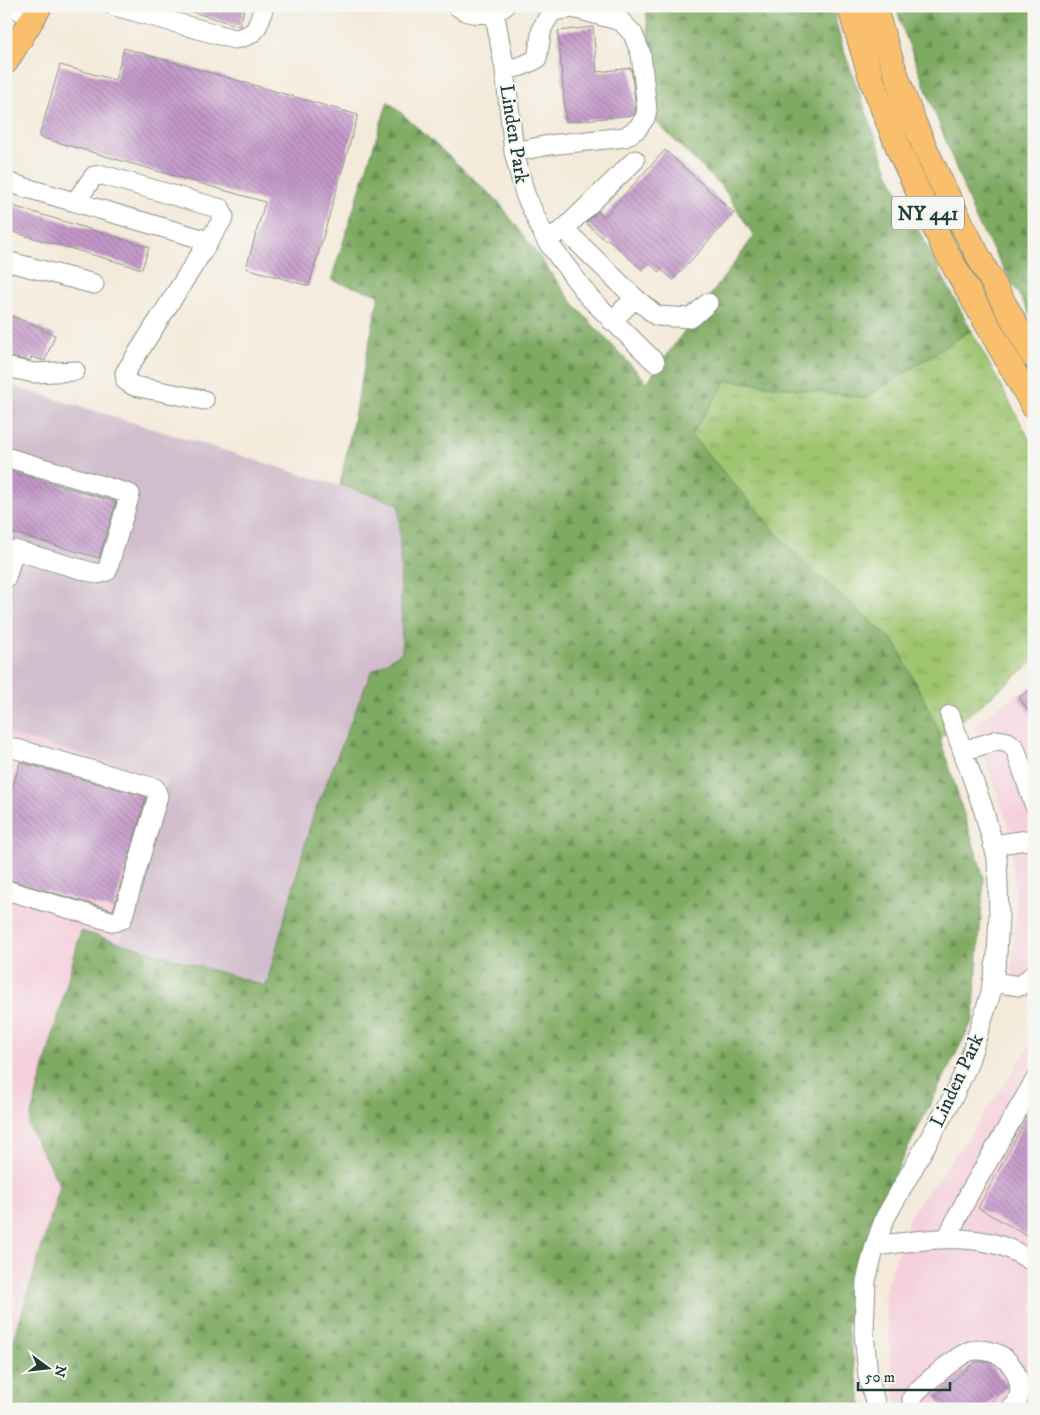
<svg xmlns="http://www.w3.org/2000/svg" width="1040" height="1415" viewBox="0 0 1040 1415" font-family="'IM FELL DW Pica',serif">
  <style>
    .built { fill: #f5cfdb }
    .industrial { fill: #d1bdcc }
    .grass { fill: url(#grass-tufts); stroke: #5f8152 }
    .forest { fill: url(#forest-firs); stroke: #4f744b }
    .building { fill: url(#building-back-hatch) }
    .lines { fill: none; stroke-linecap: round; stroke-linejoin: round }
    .minor-casing { stroke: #8a9487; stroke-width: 21 }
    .major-casing { stroke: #8a9487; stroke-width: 26 }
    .minor { stroke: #fff; stroke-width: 19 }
    .major { stroke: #f9bf6d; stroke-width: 24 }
    .labels { text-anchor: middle; stroke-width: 4; stroke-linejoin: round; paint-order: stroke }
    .shield { fill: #f6f6f2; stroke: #60746d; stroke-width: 1 }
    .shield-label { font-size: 19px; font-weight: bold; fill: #1f3d34 }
    .street-label { font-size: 20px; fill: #1f3d34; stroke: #f6f6f2 }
  </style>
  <defs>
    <pattern id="grass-tufts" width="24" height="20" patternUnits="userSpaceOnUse" patternTransform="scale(1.25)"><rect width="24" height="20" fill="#9fc56f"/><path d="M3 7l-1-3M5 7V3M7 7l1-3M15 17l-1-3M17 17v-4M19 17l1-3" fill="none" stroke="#81a15c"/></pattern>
    <pattern id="forest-firs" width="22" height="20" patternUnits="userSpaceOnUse" patternTransform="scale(1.25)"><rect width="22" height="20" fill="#7faa62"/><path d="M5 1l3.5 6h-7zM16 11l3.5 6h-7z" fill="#678c52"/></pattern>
    <pattern id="building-back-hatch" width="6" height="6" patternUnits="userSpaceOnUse" patternTransform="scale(1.25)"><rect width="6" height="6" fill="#c497c9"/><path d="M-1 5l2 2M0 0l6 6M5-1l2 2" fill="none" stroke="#9f7ca4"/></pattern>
  </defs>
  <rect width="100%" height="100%" fill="#f6f6f2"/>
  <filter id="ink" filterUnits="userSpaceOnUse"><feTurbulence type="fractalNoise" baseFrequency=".02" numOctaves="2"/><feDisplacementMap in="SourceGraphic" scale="10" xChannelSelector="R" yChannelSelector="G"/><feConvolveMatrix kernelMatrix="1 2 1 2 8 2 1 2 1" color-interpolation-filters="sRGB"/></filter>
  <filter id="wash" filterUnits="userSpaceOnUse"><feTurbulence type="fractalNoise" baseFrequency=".0096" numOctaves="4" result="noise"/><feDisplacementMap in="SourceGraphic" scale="20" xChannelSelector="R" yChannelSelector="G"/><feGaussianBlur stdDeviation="1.12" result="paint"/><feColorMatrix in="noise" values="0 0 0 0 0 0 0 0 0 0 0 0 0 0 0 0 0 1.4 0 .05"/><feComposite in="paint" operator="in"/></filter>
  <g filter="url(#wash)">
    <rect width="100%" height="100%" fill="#f4eada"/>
    <path class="built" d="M1034 682V998L1010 997 1017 907 1008 824 973 725Z
      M6 733 168 779 120 943 81 931 28 1125 60 1186 12 1346 6 1345Z
      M1034 1040V1409H897L884 1294 910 1215 968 1138Z"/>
    <path class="industrial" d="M6 384 399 504 402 652 371 672 312 819 266 986 120 943 167 779 6 733Z"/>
    <path class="grass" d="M971 330 1034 448V661L940 738 935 722 894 641 803 563 691 435 727 380 866 398Z"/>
    <path class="forest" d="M646 6H832L842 46 890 176 971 330 866 398 727 380 691 435 803 563 894 641 935 722 984 878 973 1020 871 1221 847 1328 863 1409H6V1345L12 1346 60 1186 28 1126 81 931 266 986 312 819 371 672 402 652 399 504 340 485 379 295 331 280 388 101 498 201 576 307 647 382 754 236 724 189 655 121Z
      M896 6H1034V321L976 220 901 24Z"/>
    <g id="blocks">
      <path class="building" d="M182 6H245L240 26 182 9Z
        M593 27 597 72 631 68 636 109 635 113 633 115 566 122 558 31Z
        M124 48 358 115 309 286 246 268 265 202 39 137 60 65 115 80Z
        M665 150 734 213 673 280 661 269 659 272 649 263 642 270 608 239 606 241 586 223 598 211 604 217Z
        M6 204 149 247 142 269 6 230Z
        M6 314 43 328 42 330 55 335 45 361 31 357 30 361 6 356Z
        M6 470 116 502 99 558 6 531Z
        M1034 687V719L1019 697Z
        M20 762 146 797 113 910 6 879V809Z
        M1034 1105V1239L978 1208Z
        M975 1362H987L1008 1386 983 1409H946L935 1396Z"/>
    </g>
  </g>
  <g filter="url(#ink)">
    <use href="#blocks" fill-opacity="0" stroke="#8a9487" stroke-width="1"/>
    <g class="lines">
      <g class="minor-casing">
        <path id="minor" d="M13 6 32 19
          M115 6 234 39C257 36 258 27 264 6
          M457 6C471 17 489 15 504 7
          M494 11 505 70 514 152 525 194 546 240 589 297 655 362
          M505 70 522 66 537 59 542 28 552 11 573 8 621 21 633 34 641 54 647 110 645 118 637 129 625 137 549 145 514 152
          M6 182 209 241 224 217 221 209 103 175 94 176 75 202
          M564 229 635 160
          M546 240 564 229 635 298 612 321
          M6 261 94 284
          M635 298 657 316 691 318 708 303
          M6 367 34 373 75 371
          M204 400 134 386 126 381 125 373 209 241
          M6 457 130 494 107 571 98 574 14 550 6 578
          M6 746 155 788 158 796 122 919 114 922 6 890
          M963 751 998 740 1008 742 1015 748 1034 804
          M993 845 1034 839
          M992 982 1020 986 1034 974
          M947 1238 970 1192 1034 1082
          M875 1246C916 1241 958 1233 999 1245 1012 1249 1023 1256 1034 1262
          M877 1409 868 1376 864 1332 866 1281 875 1246 885 1218 954 1095 968 1064 990 996 997 956 999 915 997 858 983 808 950 715
          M912 1409V1398L917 1391C928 1381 958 1355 970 1351 980 1348 997 1352 1004 1358 1019 1370 1027 1395 1011 1409"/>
      </g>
      <g class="major-casing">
        <path id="major" d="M849 6 872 81 899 150 944 248 1034 407
          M874 6C886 46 899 86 915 125 949 205 991 281 1034 357
          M6 62 40 6"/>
      </g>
      <use href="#minor" class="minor"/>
      <use href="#major" class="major"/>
    </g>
  </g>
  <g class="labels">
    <rect class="shield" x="892" y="196.5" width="72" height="33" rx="4"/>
    <g class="shield-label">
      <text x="928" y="220">NY 441</text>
    </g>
    <g class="street-label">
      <text transform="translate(515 134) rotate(81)" y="7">Linden Park</text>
      <text transform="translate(956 1080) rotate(-65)" y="7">Linden Park</text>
    </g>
  </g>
  <rect width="1040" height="1415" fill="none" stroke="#f6f6f2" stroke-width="25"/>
  <g transform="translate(48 1368) rotate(105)" stroke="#f6f6f2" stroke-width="4" paint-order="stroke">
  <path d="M0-4L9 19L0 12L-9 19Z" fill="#1f3d34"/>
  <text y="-8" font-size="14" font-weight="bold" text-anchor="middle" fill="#1f3d34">N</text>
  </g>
  <path d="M858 1382v8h92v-8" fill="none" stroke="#1f3d34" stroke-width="2.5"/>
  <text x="865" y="1382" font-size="15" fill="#1f3d34" stroke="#f6f6f2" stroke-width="4" paint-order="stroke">50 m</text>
</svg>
